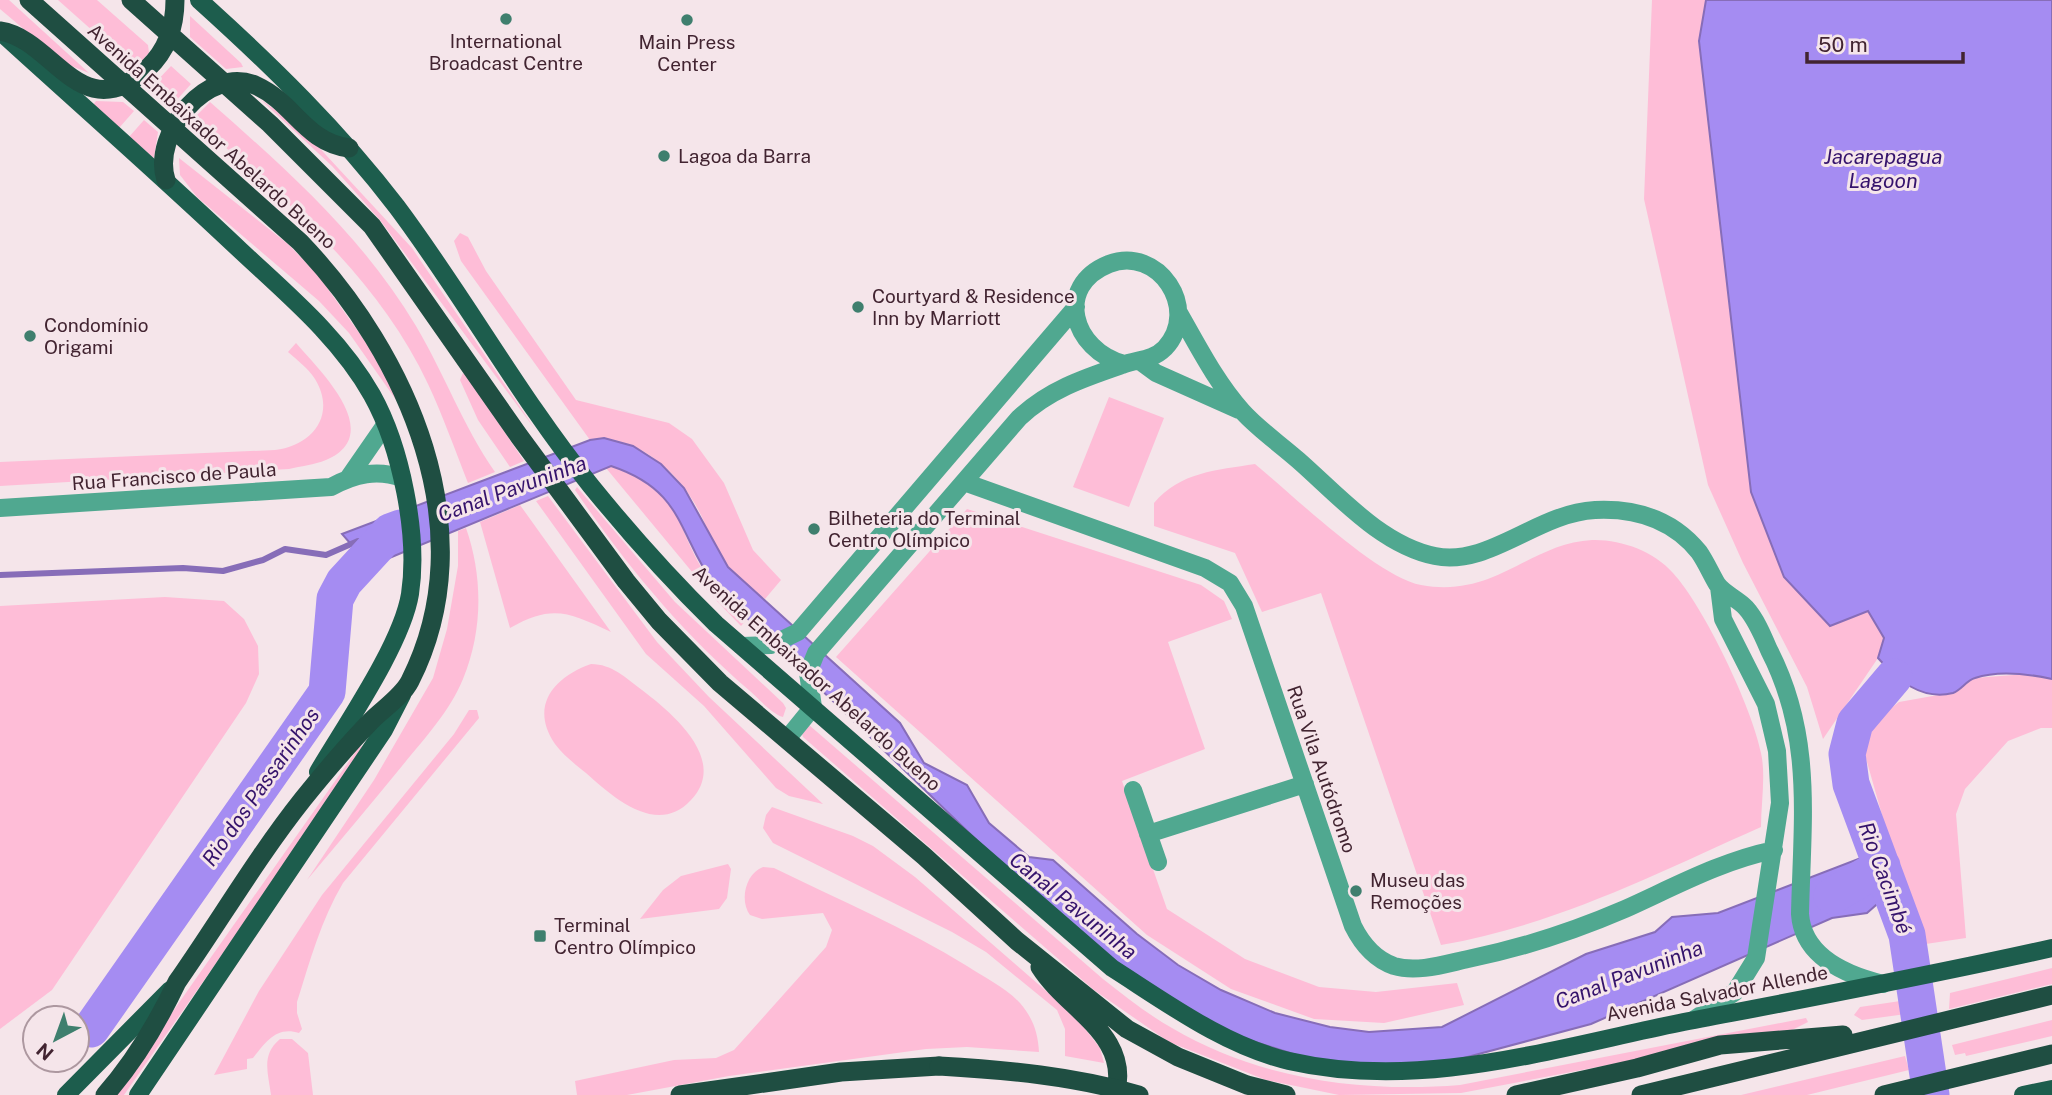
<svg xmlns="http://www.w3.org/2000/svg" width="2052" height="1095" viewBox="0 0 2052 1095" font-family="'Public Sans',sans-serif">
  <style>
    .green { fill: #febdd7 }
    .water { fill: #a58cf2; stroke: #876db8; stroke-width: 2 }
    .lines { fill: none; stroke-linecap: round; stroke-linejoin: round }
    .stream { stroke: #876db8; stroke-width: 6 }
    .river { stroke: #a58cf2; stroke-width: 37 }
    .minor { stroke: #50a890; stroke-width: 18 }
    .tertiary { stroke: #50a890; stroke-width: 18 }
    .primary { stroke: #1d5d4d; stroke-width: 18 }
    .trunk { stroke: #1f4e42; stroke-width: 19 }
    .trunk-bridge { stroke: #1f4e42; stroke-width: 19 }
    .poi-dot { fill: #3f7f6e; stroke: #f5e5ea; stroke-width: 2.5 }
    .labels { text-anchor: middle; stroke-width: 6; stroke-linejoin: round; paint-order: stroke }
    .poi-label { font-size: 19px; fill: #422431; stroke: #f5e5ea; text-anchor: start }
    .street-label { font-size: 19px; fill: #422431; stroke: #f5e5ea }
    .water-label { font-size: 21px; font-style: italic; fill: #35136c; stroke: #f5e5ea }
  </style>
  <rect width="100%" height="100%" fill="#f5e5ea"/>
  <path class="green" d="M0 0H9L89 73 64 63 0 9Z
    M58 0H97L148 45 149 53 138 65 130 64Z
    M1652 0H1706L1699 41 1751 492 1784 577 1830 626 1868 611 1884 638 1878 658 1823 739 1807 687 1743 563 1708 485 1644 199Z
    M190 16 241 63 243 67 226 69 190 37Z
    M171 66 191 84 175 102 154 84Z
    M260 99 301 128 412 248 537 432 380 220 332 166Z
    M96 101 123 102 134 111 119 128 93 105Z
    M210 102C286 169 363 237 416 326 444 373 463 426 495 472L468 483C455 450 443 416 428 384 377 275 282 197 193 119Z
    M144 120 158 132 154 158 129 137Z
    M179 158 288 244 318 275 379 361 401 407 349 333 319 301 197 197 180 175Z
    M460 233 468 237 486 271 576 400 669 423 692 439 724 483 753 550 781 580 765 599C752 589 739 579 728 567 713 549 707 524 695 504 675 469 632 433 590 440L461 261 454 241Z
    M296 343C319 370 387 434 326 460 314 465 301 466 289 469L0 486V462L275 450C312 446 337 415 315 379 308 368 297 360 288 352Z
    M463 373 467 376 524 461 510 467 478 420 460 380Z
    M1109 397 1164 418 1129 507 1073 487Z
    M1255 464C1293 495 1377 577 1421 585 1495 599 1530 543 1592 540 1620 539 1654 551 1673 573 1704 607 1752 707 1761 753 1766 775 1761 803 1761 827 1655 874 1557 925 1441 945L1321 593 1262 612 1235 553 1154 526V503C1180 472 1217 470 1255 464Z
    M611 466C685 491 672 522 706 575 717 592 734 604 748 618L741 626 712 596 606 468Z
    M577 487 675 602 783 703 786 708 783 717C772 714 759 699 750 691 682 633 625 564 575 490Z
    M548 496 657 642 709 697 823 804 789 796 776 788 704 706 646 654 536 501Z
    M520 505 611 632C569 612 552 604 510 628L480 522Z
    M967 509 1201 585 1224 601 1232 619 1168 642 1205 749 1122 781 1167 909 1245 959 1319 987 1376 992 1457 983 1464 1005 1384 1023 1314 1019 1231 989 1147 935 836 657Z
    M466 528C483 577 483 630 463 679 450 711 424 739 402 766 371 804 339 842 307 880L374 780 433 678 447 629 458 566V531Z
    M165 597 224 601 244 619 258 646 259 674 246 703 52 990 0 1029V606Z
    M591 664C612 664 626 678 642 690 672 713 729 760 691 800 657 837 613 797 586 773 576 765 563 755 555 744 529 706 554 677 591 664Z
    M2027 674 2052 679V728H2041L2008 741 1965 789 1956 814 1966 938 1919 945 1865 755 1872 723 1899 702 1955 692 1974 678Z
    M469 710H477L479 718 343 883C321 920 310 961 297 1002V1013L302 1029 299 1033C276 1026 266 1042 253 1058L247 1059V1069L214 1075 259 991 322 895 454 734Z
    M809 725 1103 979C1125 996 1147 1014 1172 1028 1258 1079 1362 1093 1460 1085L1806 1018 1808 1022 1792 1030 1461 1093 1339 1095 1266 1080 1169 1042 1094 990 803 737 802 734Z
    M363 746 364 751 124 1095H114L359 747Z
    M772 807 853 836 873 846 915 877 1076 1017 1100 1048 1104 1063 1065 1056V1029L1057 1010 986 952 952 932 773 843 763 828 766 815Z
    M728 864 731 869 727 898 719 909 640 919 663 890 681 876Z
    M763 867 774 868C839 900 906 928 967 966 984 977 1006 988 1020 1003 1033 1018 1038 1033 1039 1052L967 1047 926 1049 729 1076 627 1095H577L575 1081 674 1060 716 1058 734 1050 826 947 832 930 823 913 762 919 750 915C739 900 746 873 763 867Z
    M2052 968V984L1949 1009 1950 993Z
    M1907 1000 1906 1014 1862 1020 1854 1015 1860 1007Z
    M2052 1020V1036L1966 1056 1965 1053 1955 1055 1952 1045Z
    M280 1039H292L308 1053 313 1095H271C268 1072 261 1055 280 1039Z
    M1905 1056 1909 1070 1807 1095H1741Z"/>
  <path class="water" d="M1706 0H2052V679C2029 674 1998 670 1975 678 1967 680 1961 690 1953 693 1922 701 1897 680 1878 658L1884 638 1868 611 1830 626 1784 577 1751 492 1699 41Z
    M604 438 633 446 661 464 684 488 728 567 900 723 924 763 967 785 989 823 1029 857 1053 860 1137 934 1178 965 1221 990 1275 1013 1330 1027 1369 1032 1442 1027 1586 954 1655 932 1672 917 1718 913 1866 856 1884 898 1867 913 1832 918 1591 1024 1430 1067 1331 1066 1215 1029 1118 966 991 854 717 589C677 535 686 491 611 466L370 566 342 534 590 440Z"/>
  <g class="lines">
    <path class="stream" d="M0 575 183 568 223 571 263 560 285 549 326 555 358 541"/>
    <path class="river" d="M1894 677 1855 723 1847 754 1851 784 1907 935 1931 1095
      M1832 896 1882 866
      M91 1029 327 692 335 599 344 582 390 532 401 528"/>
    <path class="minor" d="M1179 313C1198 346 1216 382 1242 411 1258 429 1280 444 1298 460 1338 495 1381 545 1435 556 1489 567 1537 513 1595 510 1636 508 1673 520 1699 552 1706 562 1711 574 1717 584 1724 594 1738 599 1746 608 1756 619 1763 636 1769 650 1814 737 1802 820 1800 914 1803 957 1846 975 1883 984
      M1141 362 1156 373 1239 410
      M964 482 1205 568 1230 583 1244 606 1353 926C1362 944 1374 959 1394 966 1417 973 1445 964 1468 959 1522 948 1574 931 1625 909 1674 887 1721 861 1774 850
      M742 646 771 645 798 632 1076 307
      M787 739 813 707 808 673 816 653 1019 418C1048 390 1084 378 1122 365 1138 359 1152 361 1165 348 1201 309 1158 245 1109 264 1054 286 1072 350 1124 364
      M1133 790 1158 862
      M1148 834 1305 784
      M1695 1019 1735 992 1756 958 1780 803 1777 751 1766 704 1723 619 1719 587"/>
    <path class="tertiary" d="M349 477 385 425
      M0 508 331 487C355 474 377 469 402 478"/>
    <path class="primary" d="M199 0C270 64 339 131 397 207 465 298 520 398 591 486 630 534 672 581 716 624L1112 968C1167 1003 1225 1046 1289 1061 1420 1091 1551 1049 1679 1023 1804 999 1928 976 2052 948
      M3 34C82 106 163 177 241 251 288 295 340 338 372 395 401 447 419 535 410 594 402 644 345 726 318 772
      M66 1095 170 990
      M138 1095 384 730 402 695
      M2023 1095 2052 1089"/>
    <path class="trunk" d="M29 0 300 242C408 355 486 531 410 681 402 697 381 710 369 723 346 747 324 773 303 799 257 857 219 922 177 982 158 1022 134 1062 105 1095
      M131 0 270 124 372 226 519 436 626 581 659 621 720 683 924 856 1017 941 1127 1029 1178 1057 1247 1085 1286 1095
      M0 31C54 39 81 130 148 68 167 50 175 26 175 0
      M166 180C151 134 208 63 257 86 294 103 305 142 349 148
      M1040 967C1067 1010 1132 1035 1115 1095
      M680 1095 841 1072 939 1066
      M1516 1095 1637 1068 1720 1045 1843 1035
      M1641 1095 2052 995
      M1884 1095 2052 1054"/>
    <path class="trunk-bridge" d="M939 1066C1007 1070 1074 1076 1139 1095"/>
  </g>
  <g class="poi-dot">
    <circle cx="506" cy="19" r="7"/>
    <circle cx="687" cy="20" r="7"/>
    <circle cx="664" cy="156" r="7"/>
    <circle cx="858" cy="307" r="7"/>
    <circle cx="30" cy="336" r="7"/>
    <circle cx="814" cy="529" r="7"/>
    <circle cx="1356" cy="891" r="7"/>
    <rect x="533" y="929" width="14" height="14" rx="3.5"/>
  </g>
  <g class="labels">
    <g class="poi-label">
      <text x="506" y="48" text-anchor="middle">International<tspan x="506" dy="22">Broadcast Centre</tspan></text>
      <text x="687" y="49" text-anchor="middle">Main Press<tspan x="687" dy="22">Center</tspan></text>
      <text x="678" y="163">Lagoa da Barra</text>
      <text x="872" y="303">Courtyard &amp; Residence<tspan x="872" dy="22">Inn by Marriott</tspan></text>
      <text x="44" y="332">Condomínio<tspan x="44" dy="22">Origami</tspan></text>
      <text x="828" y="525">Bilheteria do Terminal<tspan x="828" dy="22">Centro Olímpico</tspan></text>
      <text x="1370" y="887">Museu das<tspan x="1370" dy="22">Remoções</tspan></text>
      <text x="554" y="932">Terminal<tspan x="554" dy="22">Centro Olímpico</tspan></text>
    </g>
    <g class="street-label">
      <text transform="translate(212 136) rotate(42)" y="7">Avenida Embaixador Abelardo Bueno</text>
      <text transform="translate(174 476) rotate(-4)" y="7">Rua Francisco de Paula</text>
      <text transform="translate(817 678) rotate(42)" y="7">Avenida Embaixador Abelardo Bueno</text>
      <text transform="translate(1322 769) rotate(71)" y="7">Rua Vila Autódromo</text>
      <text transform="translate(1717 993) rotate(-11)" y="7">Avenida Salvador Allende</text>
    </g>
    <g class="water-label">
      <text x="1883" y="164">Jacarepagua<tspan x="1883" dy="24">Lagoon</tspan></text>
      <text transform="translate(512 489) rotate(-20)" y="7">Canal Pavuninha</text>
      <text transform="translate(261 787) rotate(-55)" y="7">Rio dos Passarinhos</text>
      <text transform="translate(1885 878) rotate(70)" y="7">Rio Cacimbé</text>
      <text transform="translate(1073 906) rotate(39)" y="7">Canal Pavuninha</text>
      <text transform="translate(1629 975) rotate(-21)" y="7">Canal Pavuninha</text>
    </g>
  </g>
  <g transform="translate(56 1039) rotate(221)"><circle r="33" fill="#f5e5ea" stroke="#ad98a0" stroke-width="2"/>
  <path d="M0-5L12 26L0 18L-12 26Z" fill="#3f7f6e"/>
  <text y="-10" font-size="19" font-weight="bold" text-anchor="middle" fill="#422431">N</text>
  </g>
  <path d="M1807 52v10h156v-10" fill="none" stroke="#422431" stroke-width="3.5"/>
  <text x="1818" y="52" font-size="21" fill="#422431" stroke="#f5e5ea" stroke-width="5" paint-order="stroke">50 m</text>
</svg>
